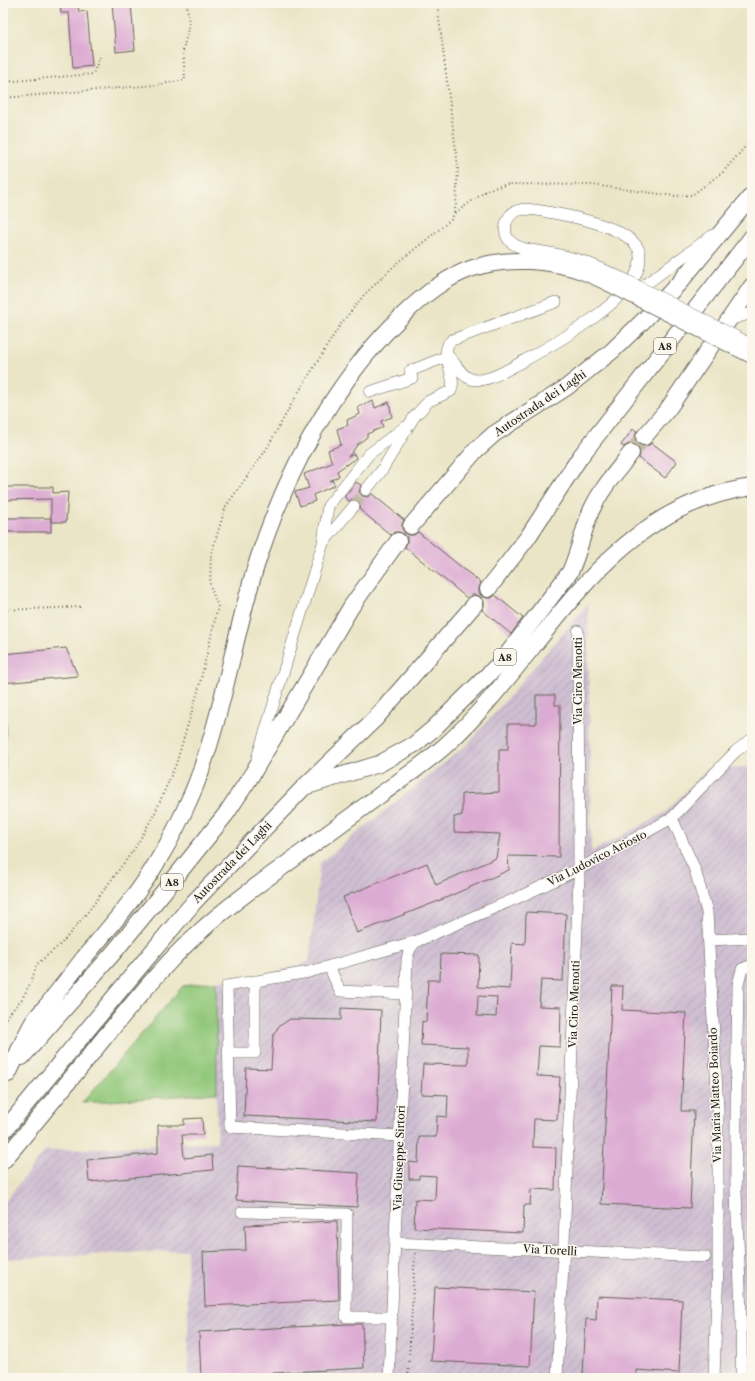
<svg xmlns="http://www.w3.org/2000/svg" width="755" height="1381" viewBox="0 0 755 1381" font-family="'Libre Caslon Text',serif">
  <style>
    .industrial { fill: url(#industrial-furrows) }
    .green { fill: #92c87a; stroke: #57724b }
    .building { fill: #dcabd3; fill-rule: evenodd }
    .lines { fill: none; stroke-linecap: round; stroke-linejoin: round }
    .minor-tunnel { stroke: #c2bda5; stroke-width: 11; stroke-dasharray: 11 5.5; stroke-linecap: butt }
    .highway-tunnel { stroke: #c2bda5; stroke-width: 16; stroke-dasharray: 16 8; stroke-linecap: butt }
    .minor-casing { stroke: #646258; stroke-width: 12 }
    .highway-casing { stroke: #646258; stroke-width: 18 }
    .path { stroke: #646258; stroke-width: 2; stroke-dasharray: 1 3; stroke-linecap: butt }
    .minor { stroke: #fff; stroke-width: 11 }
    .highway { stroke: #fff; stroke-width: 16 }
    .minor-bridge-casing { stroke: #646258; stroke-width: 12; stroke-linecap: butt }
    .highway-bridge-casing { stroke: #646258; stroke-width: 18; stroke-linecap: butt }
    .minor-bridge { stroke: #fff; stroke-width: 11 }
    .highway-bridge { stroke: #fff; stroke-width: 16 }
    .labels { text-anchor: middle; stroke-width: 3; stroke-linejoin: round; paint-order: stroke }
    .shield { fill: #fbf7ec; stroke: #5f5e5a; stroke-width: 1 }
    .shield-label { font-size: 10px; font-weight: bold; fill: #1c1c1c }
    .street-label { font-size: 11px; fill: #1c1c1c; stroke: #fbf7ec }
  </style>
  <defs>
    <pattern id="industrial-furrows" width="10" height="10" patternUnits="userSpaceOnUse"><rect width="10" height="10" fill="#cebed1"/><path d="M-1 1l2-2M0 10L10 0M9 11l2-2" fill="none" stroke="#b0a3b3"/></pattern>
  </defs>
  <rect width="100%" height="100%" fill="#fbf7ec"/>
  <filter id="ink" filterUnits="userSpaceOnUse"><feTurbulence type="fractalNoise" baseFrequency=".025" numOctaves="2"/><feDisplacementMap in="SourceGraphic" scale="8" xChannelSelector="R" yChannelSelector="G"/><feConvolveMatrix kernelMatrix="1 2 1 2 8 2 1 2 1" color-interpolation-filters="sRGB"/></filter>
  <filter id="wash" filterUnits="userSpaceOnUse"><feTurbulence type="fractalNoise" baseFrequency=".012" numOctaves="4" result="noise"/><feDisplacementMap in="SourceGraphic" scale="16" xChannelSelector="R" yChannelSelector="G"/><feGaussianBlur stdDeviation="0.9" result="paint"/><feColorMatrix in="noise" values="0 0 0 0 0 0 0 0 0 0 0 0 0 0 0 0 0 1.4 0 .05"/><feComposite in="paint" operator="in"/></filter>
  <g filter="url(#wash)">
    <rect width="100%" height="100%" fill="#ebe5c7"/>
    <path class="industrial" d="M588 604 591 852 666 812 707 769 752 767V1378H189L187 1250 3 1259V1204L45 1151 217 1142 216 981 262 976 309 962 320 863 469 743Z"/>
    <path class="green" d="M3 715H6L3 831Z
      M216 981 217 1093 82 1103 183 986Z"/>
    <g id="blocks">
      <path class="building" d="M60 3H78L79 12 87 11 92 66 73 68 69 13H61Z
        M112 3H131L135 50 116 52Z
        M373 401 375 408 389 402 392 417 381 421 383 427 367 434V437L358 444 348 457 354 454 356 458 337 471 339 476 330 481 332 480 335 485 313 495 315 501 300 506 295 492 309 488 304 474 332 463 328 450 341 445 337 429 348 425 347 420 360 414 358 407Z
        M633 429 637 431 635 436V440L638 444 642 446H647L652 443 677 462 665 478 639 458 640 454V450L637 445 632 444H628L624 447 621 445Z
        M356 482 361 485 359 492 362 496 368 497 372 494 404 520 402 524V529L405 533 409 535H414L418 532 481 583 479 588V593L482 596 487 598H492L495 595 523 618 511 634 482 610 484 606V601L481 597 477 595H472L467 598 405 547 407 542V537L404 534 399 532H394L391 535 360 510 361 504 358 500 352 499 349 501 345 498V496Z
        M3 487H53V493L68 492 66 522H51V499L3 500Z
        M3 518H51V532H3Z
        M66 648 78 676 3 683V654Z
        M536 695H555V705H560L559 857 508 856 509 870 441 900 357 933 343 897 427 863 436 885 496 858 500 834 454 832V817L462 815V794L499 792V749H508V724H536Z
        M526 912 566 914 563 981 541 980 539 1006 561 1007 560 1047 539 1046 537 1076 560 1077 557 1120 534 1119 533 1139V1147L556 1148 555 1190 531 1189 530 1205H524L523 1233 414 1228 415 1199 435 1200 436 1176 419 1175V1179H409V1162L418 1163 419 1137H436L437 1116 447 1117 448 1095 421 1094 423 1064 468 1065V1047L421 1045 422 1021 426 1022 428 980H440L441 954 479 955 478 987 510 989 512 943 525 944ZM478 996 497 997 496 1017 477 1016Z
        M612 986H623L622 1010 686 1013 681 1111H694L690 1208 601 1204Z
        M341 1008 381 1010 377 1122 244 1116 246 1068 271 1069 273 1036 278 1027 290 1019 341 1020Z
        M202 1118 203 1135H182L184 1158 212 1155 213 1170 89 1182 87 1160 158 1153V1125H184V1119Z
        M238 1166 359 1173 357 1207 236 1200Z
        M337 1221 339 1300 205 1306 203 1252 246 1250 245 1225Z
        M435 1287 534 1292 530 1366 431 1361Z
        M597 1296 682 1300 679 1373 636 1370V1376L583 1374 586 1319 596 1320Z
        M349 1324H362L364 1368 201 1377 199 1332Z"/>
    </g>
  </g>
  <g filter="url(#ink)">
    <use href="#blocks" fill-opacity="0" stroke="#646258" stroke-width="1"/>
    <g class="lines">
      <path class="minor-tunnel" d="M354 506 366 490"/>
      <path class="highway-tunnel" d="M631 453 644 437"/>
      <g class="minor-casing">
        <path id="minor" d="M635 292 713 235
          M729 320 752 313
          M739 338 752 345
          M448 356C455 362 459 372 467 377 482 387 508 369 522 362
          M516 365C549 347 638 300 640 260 640 256 640 251 638 248 625 226 571 216 547 212 532 209 511 204 506 224 505 231 505 236 510 241 520 251 537 250 550 253 561 255 572 258 582 261 597 266 610 273 624 279
          M370 392 412 378 410 371 448 356
          M366 490 382 470 414 417 429 401 451 391C458 376 437 351 452 340L556 302
          M323 543 328 506 369 454 405 427
          M257 758 323 543 354 506
          M672 818 695 870 707 912 718 1109V1265L714 1378
          M709 940 752 938
          M329 966 340 991 406 994
          M228 1053H255V981
          M400 1136 230 1127 227 986 309 972 417 941 517 898 579 869 672 818 736 751 752 739
          M242 1212 347 1214 346 1317H392
          M395 1243 705 1257
          M389 1378 407 960C408 952 410 946 417 941
          M557 1378 563 1266 579 878 578 631
          M741 1378C743 1315 738 1253 736 1191 735 1122 737 1054 738 985L742 969 752 965"/>
      </g>
      <g class="highway-casing">
        <path id="highway" d="M734 346 752 355
          M644 437 668 409 752 286
          M411 526 476 450 494 434 567 387 612 351 645 319 680 282 752 195
          M488 589 528 537 580 457 752 237
          M307 786 379 764 415 744 433 729 502 661 570 572C579 552 583 531 591 511 601 489 617 471 631 453
          M22 1057 114 952 169 885 226 814 251 776 351 607 398 541
          M8 1074C16 1058 23 1040 32 1024 36 1017 43 1010 49 1003 60 988 72 974 83 959 110 927 139 894 160 857 171 839 181 819 190 798 198 782 203 764 209 746 227 688 237 628 255 569 285 474 331 384 404 314 424 295 446 277 473 268 508 257 552 259 587 273 597 277 607 282 617 287
          M3 1132 116 995 194 902 305 786 375 719 475 604
          M3 1161C37 1120 71 1079 104 1038 136 1000 167 960 204 928 228 906 255 887 281 868 314 844 347 819 380 795 402 779 426 763 446 745 547 653 601 508 752 487"/>
      </g>
      <path class="path" d="M3 82 93 74 100 57
        M3 98 155 85 185 80 183 51 189 24 187 3
        M455 213 489 189 509 184 593 185 675 196 692 195 723 172 752 139
        M3 610 82 607
        M3 1021 22 999 31 982 37 964 62 943 90 909 135 848 155 813 176 764 198 691 218 607 210 585 211 554 226 506 266 450 295 398 340 325 364 295 394 266 452 219 456 206 458 167 437 3
        M408 1378 415 1253"/>
      <use href="#minor" class="minor"/>
      <use href="#highway" class="highway"/>
      <g class="minor-bridge-casing">
        <path id="minor-bridge" d="M624 279 739 338"/>
      </g>
      <g class="highway-bridge-casing">
        <path id="highway-bridge" d="M617 287 734 346"/>
      </g>
      <use href="#minor-bridge" class="minor-bridge"/>
      <use href="#highway-bridge" class="highway-bridge"/>
    </g>
  </g>
  <g class="labels">
    <g class="shield">
      <rect x="654" y="338" width="22" height="16" rx="3"/>
      <rect x="494" y="649" width="22" height="16" rx="3"/>
      <rect x="161" y="874" width="22" height="16" rx="3"/>
    </g>
    <g class="shield-label">
      <text x="665" y="350">A8</text>
      <text x="505" y="661">A8</text>
      <text x="172" y="886">A8</text>
    </g>
    <g class="street-label">
      <text transform="translate(540 403) rotate(-34)" y="4">Autostrada dei Laghi</text>
      <text transform="translate(578 681) rotate(-90)" y="4">Via Ciro Menotti</text>
      <text transform="translate(597 858) rotate(-27)" y="4">Via Ludovico Ariosto</text>
      <text transform="translate(232 862) rotate(-46)" y="4">Autostrada dei Laghi</text>
      <text transform="translate(574 1004) rotate(-88)" y="4">Via Ciro Menotti</text>
      <text transform="translate(715 1095) rotate(-92)" y="4">Via Maria Matteo Boiardo</text>
      <text transform="translate(399 1158) rotate(-88)" y="4">Via Giuseppe Sirtori</text>
      <text transform="translate(550 1250) rotate(3)" y="4">Via Torelli</text>
    </g>
  </g>
  <rect width="755" height="1381" fill="none" stroke="#fbf7ec" stroke-width="16"/>
</svg>
